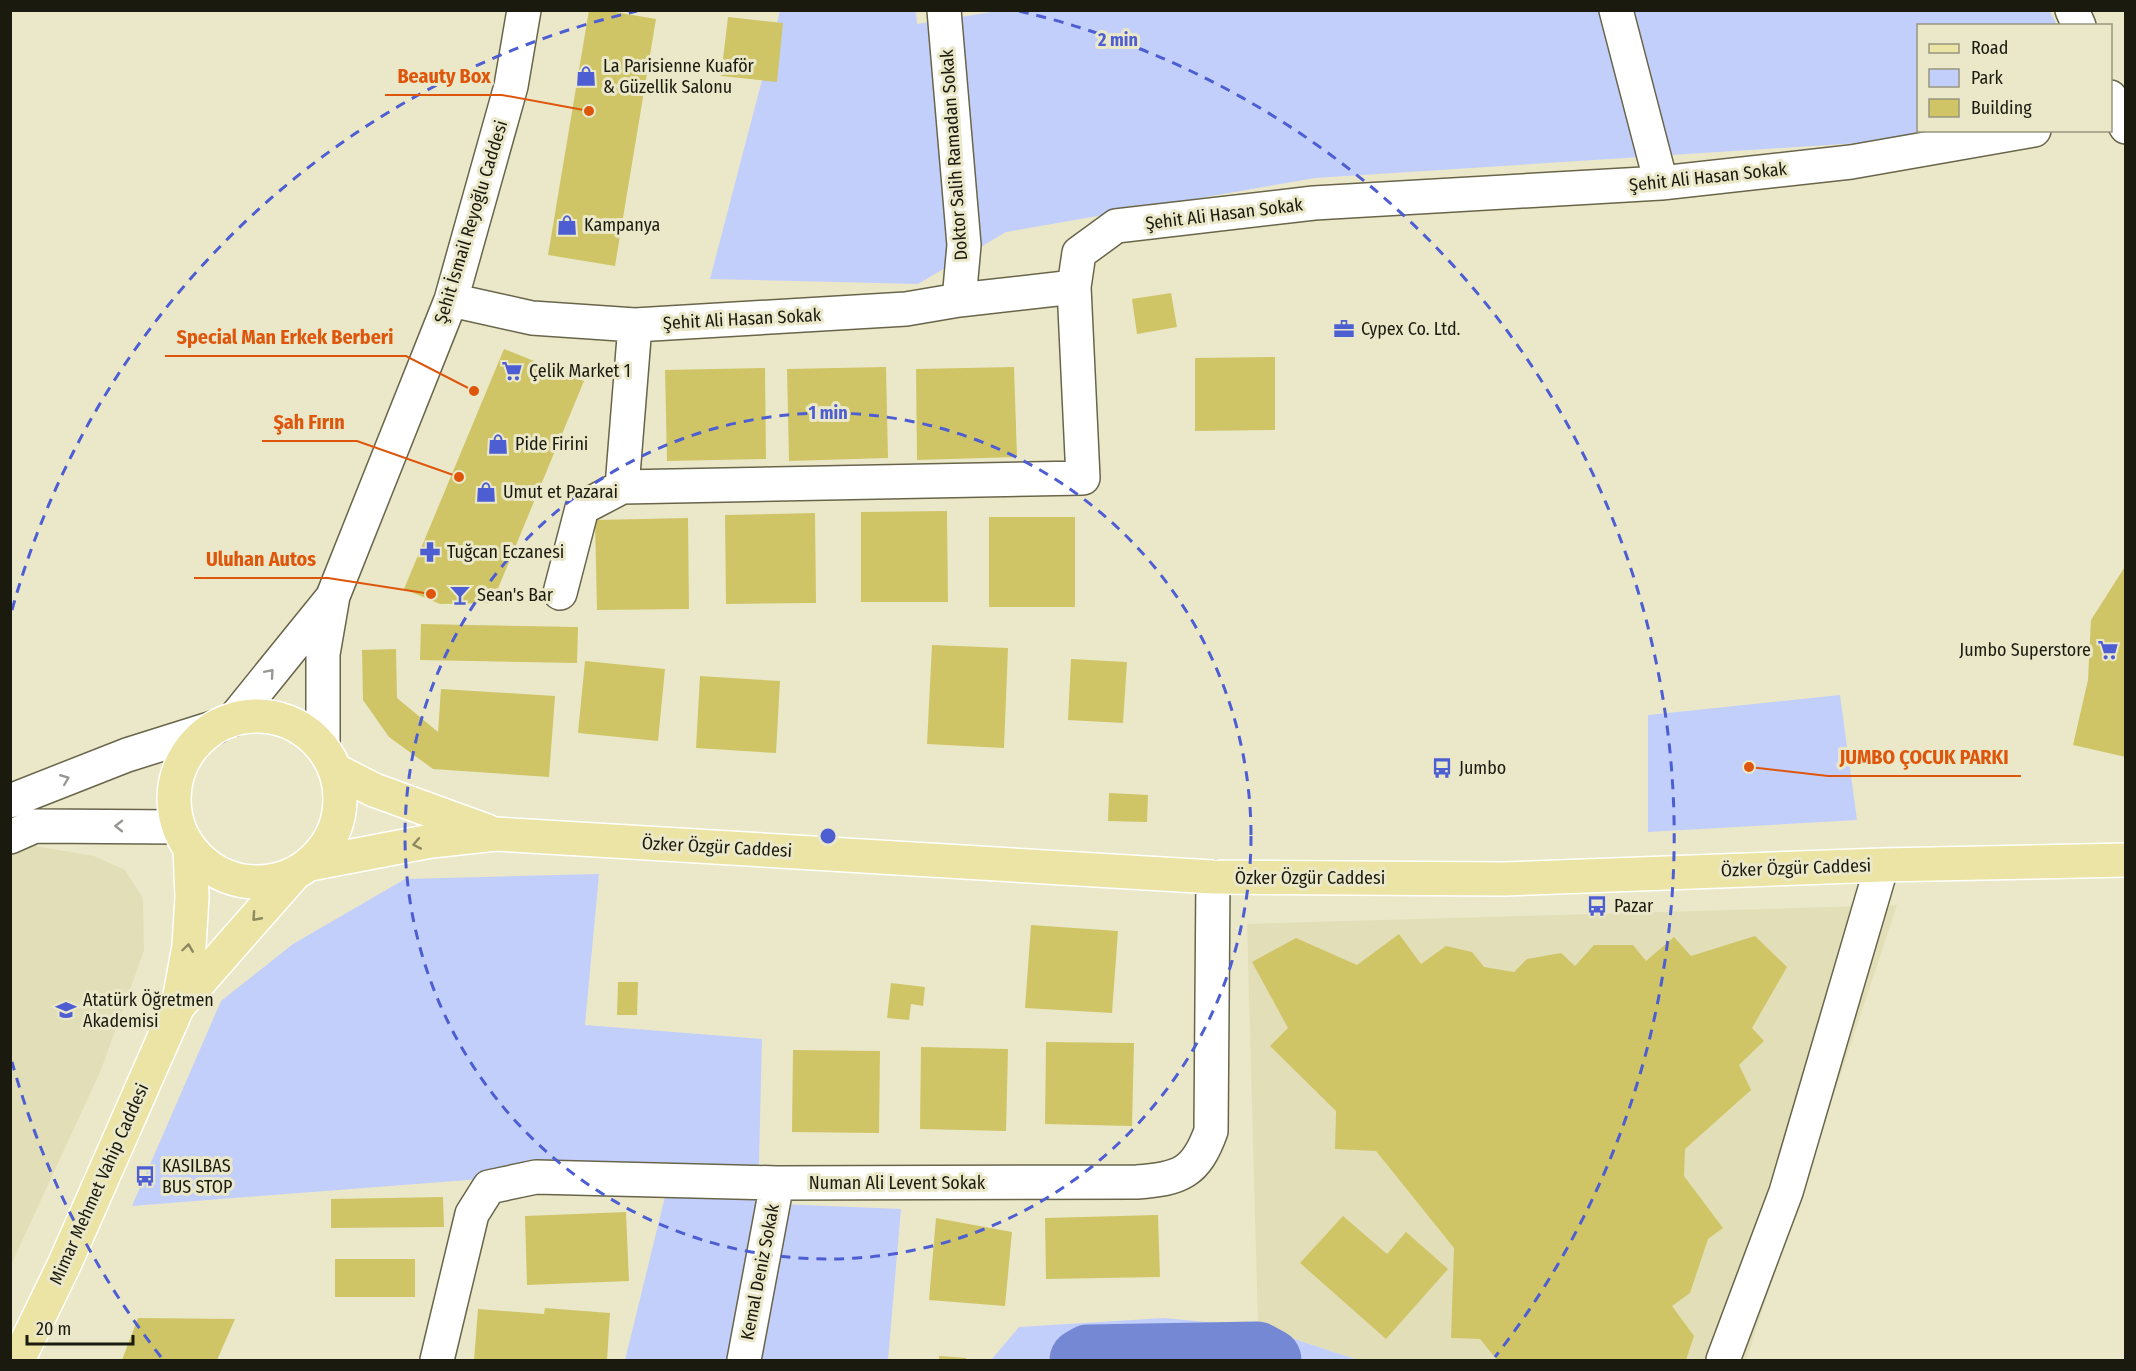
<svg xmlns="http://www.w3.org/2000/svg" width="2136" height="1371" viewBox="0 0 2136 1371" font-family="'Fira Sans Condensed',sans-serif">
  <style>
    .built { fill: #e2dfb8 }
    .green { fill: #c3cffb }
    .lines { fill: none; stroke-linecap: round; stroke-linejoin: round }
    .river { stroke: #7588d4; stroke-width: 63 }
    .building { fill: #cfc567 }
    .minor-casing { stroke: #68654a; stroke-width: 36 }
    .major-casing { stroke: #fff; stroke-width: 36 }
    .minor { stroke: #fff; stroke-width: 33 }
    .major { stroke: #ebe4a4; stroke-width: 33 }
    .oneway { stroke: #989893 }
    .oneway2 { stroke: #8d8961 }
    .ring { fill: none; stroke: #4d5ed3; stroke-width: 3; stroke-dasharray: 10 8 }
    .labels { text-anchor: middle; stroke-width: 6; stroke-linejoin: round; paint-order: stroke }
    .poi-label { font-size: 18px; fill: #1b1a0f; stroke: #ebe8c9; text-anchor: start }
    .street-label { font-size: 18px; fill: #1b1a0f; stroke: #ebe8c9 }
    .centre { fill: #4d5ed3; stroke: #ebe8c9; stroke-width: 3 }
    .ring-label { font-size: 18px; text-anchor: middle; font-weight: bold; fill: #4d5ed3; stroke: #ebe8c9; stroke-width: 6; stroke-linejoin: round; paint-order: stroke }
    .leader { fill: none; stroke: #de560c; stroke-width: 2 }
    .callout-dot { fill: #de560c; stroke: #ebe8c9; stroke-width: 2 }
    .callout-label { font-size: 20px; text-anchor: middle; font-weight: bold; fill: #de560c; stroke: #ebe8c9; stroke-width: 6; stroke-linejoin: round; paint-order: stroke }
  </style>
  <rect width="100%" height="100%" fill="#ebe8c9"/>
  <path class="built" d="M11 842 94 856 125 870 143 898 144 951 101 1070 11 1265Z
    M1897 905 1746 1360H1358L1258 1327 1247 924Z"/>
  <path class="green" d="M1004 10H2049L2057 25 1918 26V130L2045 131 1315 178 1006 232 918 284 710 279 780 11H916L917 24Z
    M1840 695 1857 820 1648 832V715Z
    M599 874 585 1025 762 1039 758 1203 901 1209 888 1360H625L673 1164 132 1206 221 1001 293 944 405 879Z
    M1164 1318 1258 1327 1358 1360H991L1019 1327Z"/>
  <g class="lines">
    <path class="river" d="M1081 1360 1088 1356 1257 1353 1270 1360"/>
  </g>
  <path class="building" d="M589 10H603L656 19 615 266 548 255Z
    M728 17 783 23 777 82 721 76Z
    M1171 293 1177 327 1137 334 1132 299Z
    M504 349 584 381 492 603 440 604 404 589Z
    M1275 357V430L1195 431V358Z
    M886 367 888 458 789 461 787 369Z
    M1014 367 1017 457 917 460 916 369Z
    M765 368 766 459 667 461 665 370Z
    M947 511 948 602H861V512Z
    M815 513 816 603 726 604 725 515Z
    M989 517H1075V607H989Z
    M688 518 689 609 597 610 595 520Z
    M2126 565V757L2073 745 2088 680 2091 620Z
    M421 624 578 627 577 663 420 660Z
    M932 645 1008 648 1004 748 927 744Z
    M396 649 397 698 438 732 441 689 555 696 549 777 433 769 389 737 363 700 362 650Z
    M1071 659 1127 662 1123 723 1068 720Z
    M585 661 665 669 658 741 578 733Z
    M700 676 780 681 776 753 696 748Z
    M1109 793 1148 795 1147 822 1108 821Z
    M1031 925 1118 931 1112 1013 1025 1008Z
    M1399 934 1421 964 1446 946 1472 952 1484 967 1514 972 1527 959 1561 953 1575 966 1594 945H1633L1646 961 1674 937 1691 956 1755 936 1787 967 1752 1028 1764 1041 1739 1065 1751 1090 1685 1149 1684 1176 1723 1228 1708 1239 1690 1293 1672 1306 1694 1336 1686 1360H1497L1480 1339 1451 1338 1454 1248 1376 1151 1335 1149 1336 1111 1270 1046 1288 1028 1252 962 1296 938 1357 965Z
    M618 982H638L637 1015H617Z
    M891 983 925 987 923 1006 911 1004 909 1020 887 1018Z
    M1046 1042 1134 1043 1132 1126 1045 1124Z
    M921 1047 1008 1049 1006 1131 920 1129Z
    M793 1050 880 1051 879 1133 792 1132Z
    M443 1197 444 1227 331 1228V1199Z
    M626 1212 629 1281 527 1285 525 1216Z
    M1158 1215 1160 1277 1046 1279 1045 1218Z
    M1343 1216 1387 1254 1406 1232 1448 1269 1386 1339 1300 1263Z
    M936 1218 1012 1232 1005 1306 929 1300Z
    M335 1259H415V1297H335Z
    M545 1308 610 1313 607 1360H474L478 1309 544 1314Z
    M138 1318 235 1319 217 1360H122Z
    M939 1356 966 1358V1360H939Z"/>
  <g class="lines">
    <g class="minor-casing">
      <path id="minor" d="M944 10 964 245 959 300
        M1616 10 1661 183
        M2072 10 2079 26
        M2110 97 2126 127
        M451 300 532 318 635 325 906 309 959 300 1074 287
        M622 487 635 325
        M560 593 582 508 622 487 1083 478 1074 287 1079 253 1116 226 1314 203 1661 183 1851 162 2034 130
        M234 719 331 599
        M323 748V654L333 596 451 300 511 86 524 10
        M10 801 127 755 216 727
        M10 837 35 826 178 827
        M437 1360 472 1214 489 1187 536 1177 777 1183 1137 1182C1180 1179 1196 1173 1211 1131L1213 877
        M744 1360 777 1183
        M1723 1360 1786 1192 1882 865"/>
    </g>
    <g class="major-casing">
      <path id="major" d="M174 799a83 83 0 1 1 166 0a83 83 0 1 1-166 0Z
        M335 770 374 790 487 831
        M310 864 431 841 496 834 1213 877 1504 879 1882 865 2126 860
        M179 1005 294 874
        M18 1360 65 1263 178 1006 189 946 192 897 190 849"/>
    </g>
    <use href="#minor" class="minor"/>
    <use href="#major" class="major"/>
  </g>
  <defs><path id="oneway-chevron" d="M-2-3.5L2.5 0L-2 3.5" fill="none" stroke-width="1.6" stroke-linecap="round" stroke-linejoin="round" transform="scale(1.5)"/></defs>
  <g class="oneway">
    <use href="#oneway-chevron" transform="translate(270 673) rotate(-49)"/>
    <use href="#oneway-chevron" transform="translate(65 779) rotate(-22)"/>
    <use href="#oneway-chevron" transform="translate(119 826) rotate(-179)"/>
  </g>
  <g class="oneway2">
    <use href="#oneway-chevron" transform="translate(417 844) rotate(169)"/>
    <use href="#oneway-chevron" transform="translate(256 917) rotate(132)"/>
    <use href="#oneway-chevron" transform="translate(188 948) rotate(-82)"/>
  </g>
  <g class="ring">
    <circle cx="828" cy="836" r="423"/>
    <path d="M161 1357A847 847 0 0 1 12 1062M12 610A847 847 0 0 1 637 11M1019 11A847 847 0 0 1 1495 1357"/>
  </g>
  <defs>
    <g id="shop-bare" transform="scale(1.62)"><path d="M-5-2.5h2.3a2.7 3.5 0 0 1 5.4 0H5L5.5 6h-11ZM-1.5-2.5h3a1.5 2.3 0 0 0-3 0Z" fill="#4d5ed3" stroke="#ebe8c9" stroke-width="2.5" paint-order="stroke"/></g>
    <g id="office-bare" transform="scale(1.62)"><path d="M-6-3h4V-5.5h4V-3h4V5H-6ZM-1-4.5V-3h2v-1.5ZM-6 0V1H6V0Z" fill="#4d5ed3" stroke="#ebe8c9" stroke-width="2.5" paint-order="stroke"/></g>
    <g id="supermarket-bare" transform="scale(1.62)"><path d="M-6-5.5h2.5l.6 2H6L4.5 2H-2.5L-4.4-4H-6ZM-1.5 3.2a1.3 1.3 0 1 0 .1 0ZM3 3.2a1.3 1.3 0 1 0 .1 0Z" fill="#4d5ed3" stroke="#ebe8c9" stroke-width="2.5" paint-order="stroke"/></g>
    <g id="pharmacy-bare" transform="scale(1.62)"><path d="M-2-6h4v4h4v4h-4v4h-4v-4h-4v-4h4Z" fill="#4d5ed3" stroke="#ebe8c9" stroke-width="2.5" paint-order="stroke"/></g>
    <g id="bar-bare" transform="scale(1.62)"><path d="M-6-5H6L.8 .8V4.5H3.5V6h-7V4.5H-.8V.8Z" fill="#4d5ed3" stroke="#ebe8c9" stroke-width="2.5" paint-order="stroke"/></g>
    <g id="bus-bare" transform="scale(1.62)"><path d="M-5-6H5V4H4V6H2V4H-2V6H-4V4H-5ZM-3.5-4V0h7V-4ZM-3.5 1.2v1.5H-2V1.2ZM2 1.2v1.5H3.5V1.2Z" fill="#4d5ed3" stroke="#ebe8c9" stroke-width="2.5" paint-order="stroke"/></g>
    <g id="university-bare" transform="scale(1.62)"><path d="M0-5L7-2L0 1L-7-2ZM-4 1L0 2.5L4 1V4Q0 6-4 4Z" fill="#4d5ed3" stroke="#ebe8c9" stroke-width="2.5" paint-order="stroke"/></g>
  </defs>
  <g fill-rule="evenodd">
    <use href="#shop-bare" x="586" y="76"/>
    <use href="#shop-bare" x="567" y="225"/>
    <use href="#office-bare" x="1344" y="329"/>
    <use href="#supermarket-bare" x="512" y="371"/>
    <use href="#shop-bare" x="498" y="444"/>
    <use href="#shop-bare" x="486" y="492"/>
    <use href="#pharmacy-bare" x="430" y="552"/>
    <use href="#bar-bare" x="460" y="595"/>
    <use href="#supermarket-bare" x="2108" y="650"/>
    <use href="#bus-bare" x="1442" y="768"/>
    <use href="#bus-bare" x="1597" y="906"/>
    <use href="#university-bare" x="66" y="1010"/>
    <use href="#bus-bare" x="145" y="1176"/>
  </g>
  <g class="labels">
    <g class="poi-label">
      <text x="603" y="72">La Parisienne Kuaför<tspan x="603" dy="21">&amp; Güzellik Salonu</tspan></text>
      <text x="584" y="231">Kampanya</text>
      <text x="1361" y="335">Cypex Co. Ltd.</text>
      <text x="529" y="377">Çelik Market 1</text>
      <text x="515" y="450">Pide Firini</text>
      <text x="503" y="498">Umut et Pazarai</text>
      <text x="447" y="558">Tuğcan Eczanesi</text>
      <text x="477" y="601">Sean's Bar</text>
      <text x="2091" y="656" text-anchor="end">Jumbo Superstore</text>
      <text x="1459" y="774">Jumbo</text>
      <text x="1614" y="912">Pazar</text>
      <text x="83" y="1006">Atatürk Öğretmen<tspan x="83" dy="21">Akademisi</tspan></text>
      <text x="162" y="1172">KASILBAS<tspan x="162" dy="21">BUS STOP</tspan></text>
    </g>
    <g class="street-label">
      <text transform="translate(954 155) rotate(-94)" y="6">Doktor Salih Ramadan Sokak</text>
      <text transform="translate(1708 177) rotate(-6)" y="6">Şehit Ali Hasan Sokak</text>
      <text transform="translate(1224 214) rotate(-7)" y="6">Şehit Ali Hasan Sokak</text>
      <text transform="translate(471 222) rotate(-73)" y="6">Şehit İsmail Reyoğlu Caddesi</text>
      <text transform="translate(742 319) rotate(-3)" y="6">Şehit Ali Hasan Sokak</text>
      <text transform="translate(717 847) rotate(3)" y="6">Özker Özgür Caddesi</text>
      <text transform="translate(1796 868) rotate(-2)" y="6">Özker Özgür Caddesi</text>
      <text x="1310" y="884">Özker Özgür Caddesi</text>
      <text x="897" y="1189">Numan Ali Levent Sokak</text>
      <text transform="translate(99 1184) rotate(-66)" y="6">Mimar Mehmet Vahip Caddesi</text>
      <text transform="translate(760 1272) rotate(-79)" y="6">Kemal Deniz Sokak</text>
    </g>
  </g>
  <circle cx="828" cy="836" r="9" class="centre"/>
  <g class="ring-label">
    <text x="1118" y="46">2 min</text>
    <text x="828" y="419">1 min</text>
  </g>
  <path class="leader" d="M589 111L502 95H385M474 391L406 356H165M459 477L357 441H262M431 594L328 578H194M1749 767L1828 776H2021"/>
  <g class="callout-dot">
    <circle cx="589" cy="111" r="6"/>
    <circle cx="474" cy="391" r="6"/>
    <circle cx="459" cy="477" r="6"/>
    <circle cx="431" cy="594" r="6"/>
    <circle cx="1749" cy="767" r="6"/>
  </g>
  <g class="callout-label">
    <text x="444" y="83">Beauty Box</text>
    <text x="285" y="344">Special Man Erkek Berberi</text>
    <text x="309" y="429">Şah Fırın</text>
    <text x="261" y="566">Uluhan Autos</text>
    <text x="1924" y="764">JUMBO ÇOCUK PARKI</text>
  </g>
  <rect width="2136" height="1371" fill="none" stroke="#1b1a0f" stroke-width="24"/>
  <rect x="1917" y="24" width="195" height="108" fill="#ebe8c9" stroke="#98967f" stroke-width="1.5"/>
  <rect x="1929" y="44" width="30" height="9" fill="#ebe4a4" stroke="#98967f" stroke-width="1.5"/>
  <text x="1971" y="54" font-size="18" fill="#1b1a0f">Road</text>
  <rect x="1929" y="69" width="30" height="18" fill="#c3cffb" stroke="#98967f" stroke-width="1.5"/>
  <text x="1971" y="84" font-size="18" fill="#1b1a0f">Park</text>
  <rect x="1929" y="99" width="30" height="18" fill="#cfc567" stroke="#98967f" stroke-width="1.5"/>
  <text x="1971" y="114" font-size="18" fill="#1b1a0f">Building</text>
  <path d="M27 1335v9h106v-9" fill="none" stroke="#1b1a0f" stroke-width="3"/>
  <text x="36" y="1335" font-size="18" fill="#1b1a0f" stroke="#ebe8c9" stroke-width="4.5" paint-order="stroke">20 m</text>
</svg>
